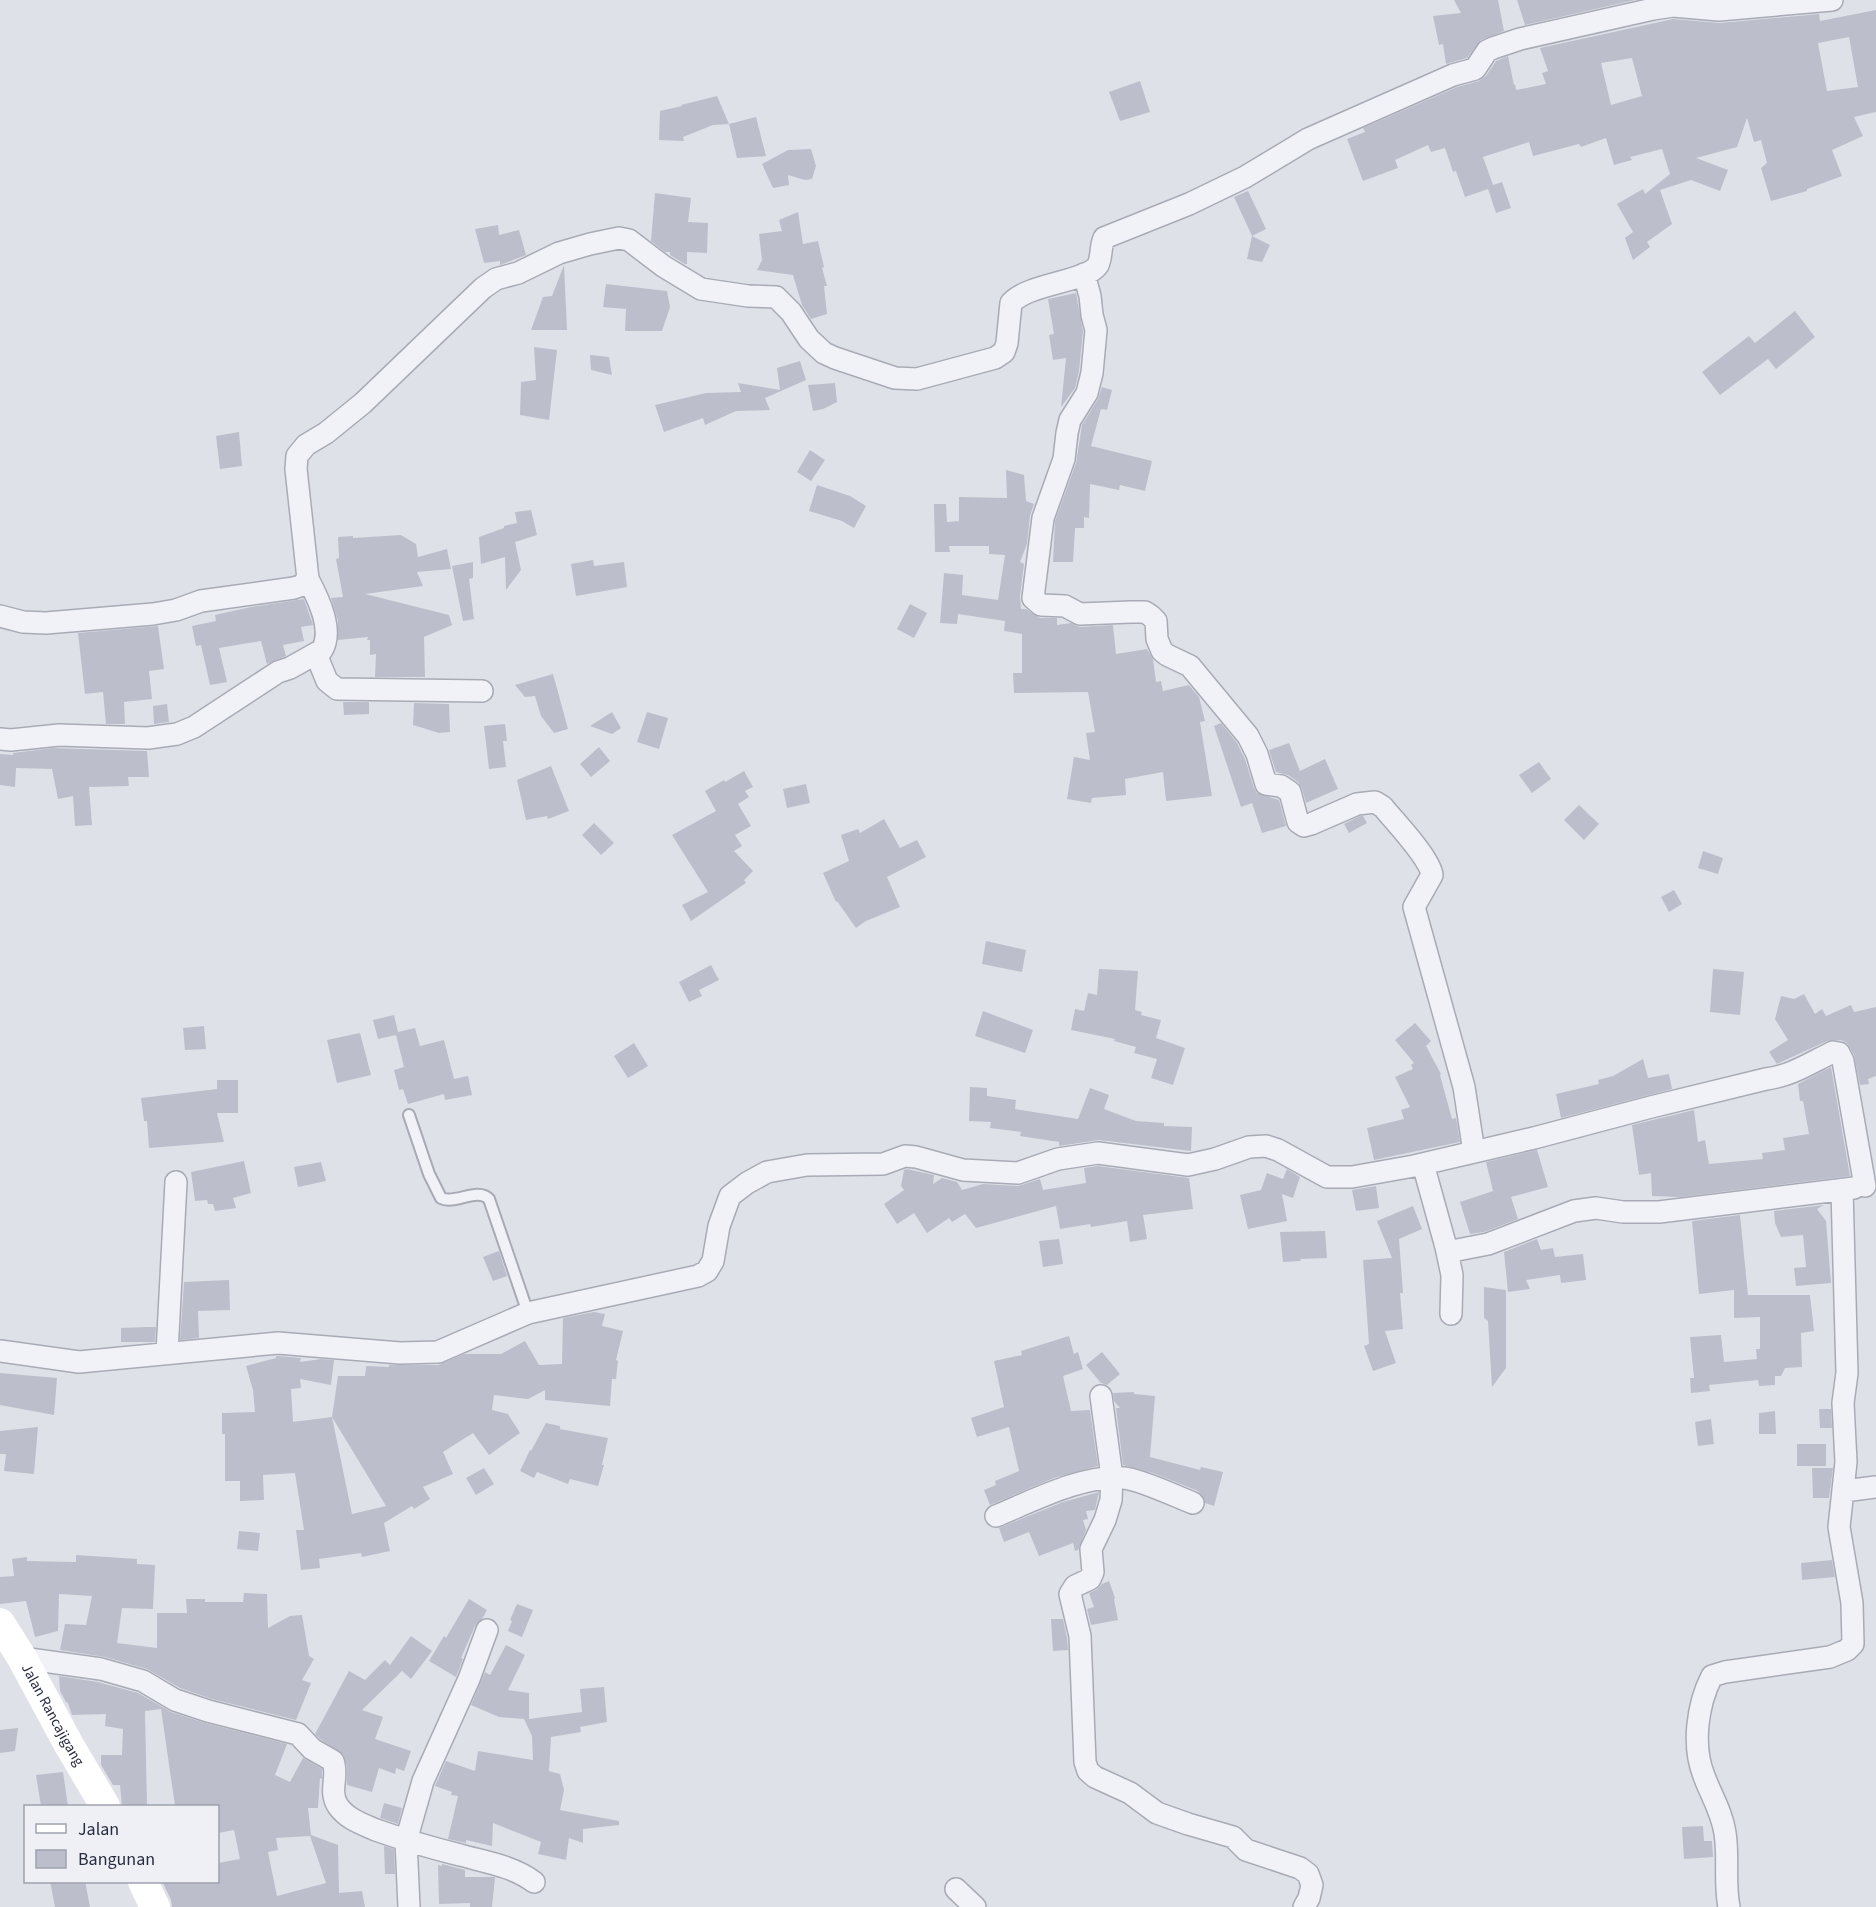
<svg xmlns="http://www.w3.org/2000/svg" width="1876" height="1907" viewBox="0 0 1876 1907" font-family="'Source Sans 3',sans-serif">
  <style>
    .building { fill: #bcbfcb; fill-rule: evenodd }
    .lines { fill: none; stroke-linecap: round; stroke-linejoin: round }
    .service-casing { stroke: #a8abb6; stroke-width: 14 }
    .minor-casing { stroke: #a8abb6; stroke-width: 24 }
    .service { stroke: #f1f2f7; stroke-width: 10 }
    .minor { stroke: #f1f2f7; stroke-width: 21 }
    .secondary { stroke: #fff; stroke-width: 30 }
    .labels { text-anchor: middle; stroke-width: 4.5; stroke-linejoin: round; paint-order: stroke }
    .street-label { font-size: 15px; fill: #272c40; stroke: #eef0f6 }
  </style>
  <rect width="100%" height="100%" fill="#dfe1e8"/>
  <path class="building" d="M1454 0H1498L1504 31 1481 40 1467 58 1446 64 1443 44 1439 45 1433 16 1461 13Z
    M1517 0H1635L1525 25Z
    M1876 10V112L1854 117 1863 136 1832 150 1842 176 1807 189V191L1771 201 1761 168 1767 163 1761 140 1754 142 1747 118 1737 147 1696 158 1728 170 1720 191 1691 180 1660 190 1672 224 1647 242 1650 247 1633 260 1625 238 1633 232 1617 204 1643 189 1645 194 1670 174 1662 149 1630 157 1632 160 1614 165 1606 138 1581 147 1579 144 1533 156 1529 142 1483 157 1493 185 1502 182 1511 208 1496 213 1488 189 1465 197 1456 171 1453 172 1445 148 1431 152 1428 145 1395 160 1398 168 1363 181 1347 139 1365 132 1363 128 1457 87 1479 81 1486 76 1496 61 1508 56 1514 85 1515 84 1516 90 1546 84 1542 73 1548 71 1540 48 1673 19 1720 23 1819 14 1820 21ZM1849 37 1858 87 1827 91 1818 43ZM1632 58 1642 96 1611 105 1601 63Z
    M1140 81 1150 112 1120 121 1109 92Z
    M717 96 729 124 713 125 683 137 684 141 659 140 660 111 682 106 681 105Z
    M756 117 766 156 737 158 729 124Z
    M811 149 816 166 812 179 805 180 788 175 789 185 773 188 762 164 788 150Z
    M1248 191 1266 229 1252 236 1234 197Z
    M655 193 691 198 688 222 708 223 707 253 687 252V264H685L670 255V252H665L651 241Z
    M798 212 803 244 818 241 824 267 822 268 827 286H824L827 314 811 319 802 305 793 275 757 270 762 260 759 234 782 231 779 220Z
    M498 225 499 235 519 230 526 255 500 265V261L484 263 475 229Z
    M1252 236 1270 245 1262 262 1247 259Z
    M564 265 567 330H531L543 297 552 296Z
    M606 284 667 291 670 307 662 331H625L626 309 603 307Z
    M1076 293 1083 331 1079 371 1075 388 1061 407 1066 358 1053 360 1049 335 1054 334 1048 299Z
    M1795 311 1815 337 1776 369 1768 359 1720 395 1702 372 1749 336 1755 343Z
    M534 347 557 350 549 420 520 415 521 382 536 380Z
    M590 355 609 357 612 375 591 370Z
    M800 361 806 380 765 398 770 410 736 411 705 425 703 418 664 432 655 405 706 393 741 392 738 383 780 390 777 368Z
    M835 383 837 402 823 409 813 411 808 385Z
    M1102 387 1112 390 1107 410 1101 409 1091 446 1152 461 1145 491 1120 485 1119 490 1090 484 1089 518 1084 517V528H1075L1073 562H1053L1055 521 1076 463 1082 425 1098 399Z
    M239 432 242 466 220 469 216 436Z
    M810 450 825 460 811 481 797 472Z
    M1006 470 1024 475 1026 501 1034 504 1030 516 1027 544 1020 562 1024 564 1020 596 1021 609H1026L1040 618H1057V625L1071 623 1080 627 1113 625 1116 654 1147 649 1153 659 1156 682 1161 681 1163 691 1189 685 1199 697 1205 721 1200 722 1212 796 1166 801 1163 772 1125 779 1126 795 1092 798 1091 803 1067 799 1074 757 1090 760 1086 733 1095 732 1088 692 1014 693 1013 673H1022V634L1004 631 1005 621 958 614 957 624 940 623 944 573 963 575 962 595 998 600 1005 555 989 554V546H949L950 552H935L934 504H946L947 522 959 521V497L1007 498Z
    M817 485 850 496 866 506 854 528 842 521 809 511Z
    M531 510 537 535 515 542 521 570 506 590 505 557 481 564 479 537 504 528V526L517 523 515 512Z
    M401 535 416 544 418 557 447 549 451 569 417 572 423 586 365 594 449 615 452 625 424 637 425 677H375L376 654 370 655V640H367L368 637 338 640V621L331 598 343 597 336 559 339 558 338 537 353 536V538Z
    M593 560 594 566 624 562 627 587 576 596 571 564Z
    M473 562V578L469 579 474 619 463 621 452 566Z
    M304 599 313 625 301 627 304 641 283 645 286 656 267 664 261 641 219 648 227 682 210 685 201 645 196 646 192 626 216 621 215 615 251 607Z
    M910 604 927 613 914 638 897 629Z
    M158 626 164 669 149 671 152 699 124 702 125 724H106L103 692 85 694 78 633Z
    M553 674 568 729 554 733 541 716 535 696 525 697 515 685Z
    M343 702H369V714L344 715Z
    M414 703 449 704 450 732 439 733 413 725Z
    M167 704 169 722 154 724 153 706Z
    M612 712 621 728 612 734 590 726Z
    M647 712 668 718 659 749 637 742Z
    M1221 723 1237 743 1245 759 1254 788 1257 793 1279 800 1286 826 1262 833 1252 803 1241 807 1214 726Z
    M505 724 507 741H503L506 767 489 769 484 726Z
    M1289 743 1300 771 1325 759 1338 789 1306 803 1302 789 1298 782 1288 775 1276 772 1269 750Z
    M599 747 610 761 591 777 580 764Z
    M53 748 147 751 149 777H128L129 786 89 787 92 825 75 826 73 796 58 799 52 769 16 768 15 787 0 785V754L13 755V753Z
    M1539 762 1551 779 1532 793 1519 775Z
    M551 766 569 811 548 819 547 816 526 820 517 780Z
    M744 771 753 787 745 791 749 797 738 804 751 826 735 835 742 846 734 851 753 871 744 880 746 883 691 921 682 905 708 892 672 835 716 811 705 791 724 780 725 782Z
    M806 784 810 803 787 808 783 789Z
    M1579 805 1599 824 1584 840 1564 820Z
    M1360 816H1363L1367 823 1349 833 1344 824Z
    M884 819 900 848 917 840 926 857 887 877 900 907 866 921 856 928 837 901 836 902 823 873 849 861 841 835 858 829 860 833Z
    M594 823 614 843 601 855 582 835Z
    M1703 851 1723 858 1718 874 1698 868Z
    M1674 890 1682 904 1669 912 1661 897Z
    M986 941 1026 950 1022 972 982 964Z
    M711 965 719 980 699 990 702 996 689 1002 679 982Z
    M1099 969 1138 971 1135 1010 1142 1012 1141 1015 1161 1020 1156 1038 1185 1048 1173 1085 1151 1078 1157 1059 1134 1053 1136 1047 1114 1041 1115 1039 1071 1030 1075 1009 1084 1011 1088 993 1097 995Z
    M1713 969 1744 972 1740 1015 1710 1012Z
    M1804 994 1815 1014 1822 1009 1826 1016 1851 1005 1854 1012 1876 1007V1076L1868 1079 1869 1084 1860 1085 1854 1055 1847 1043 1841 1040 1827 1041 1777 1064 1769 1052 1788 1040 1775 1019 1781 996 1794 999Z
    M983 1011 1033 1030 1025 1053 975 1036Z
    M394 1015 398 1032 415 1028 420 1046 444 1040 454 1079 468 1076 472 1095 445 1100 444 1094 408 1104 403 1089 399 1090 394 1070 404 1067 396 1035 378 1039 373 1020Z
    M1415 1023 1431 1041 1426 1046 1441 1074 1440 1075 1452 1119 1456 1118 1460 1142 1374 1160 1367 1128 1404 1119 1401 1110 1410 1107 1395 1077 1413 1069 1411 1065 1414 1063 1395 1040Z
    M204 1026 206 1049 185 1050 183 1028Z
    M360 1033 371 1075 337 1083 327 1040Z
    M634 1043 648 1066 628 1078 614 1056Z
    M1643 1059 1648 1078 1669 1074 1672 1089 1561 1118 1556 1094 1599 1084 1598 1080 1613 1076Z
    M1831 1067 1850 1176 1680 1197 1652 1196 1651 1173 1639 1175 1632 1125 1694 1110 1698 1142 1705 1140 1709 1164 1763 1159 1762 1153 1785 1150 1783 1138 1809 1134 1803 1101H1800L1798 1084Z
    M217 1080H238V1113H217L224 1142 149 1148 147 1121H144L141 1098 217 1089Z
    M970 1087 987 1088V1096L1016 1100 1015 1109 1078 1119 1090 1088 1109 1095 1104 1109 1136 1121 1164 1123V1126L1192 1127 1191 1151 1099 1140 1059 1146V1142L1020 1136 1021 1132 990 1128 991 1122 969 1121Z
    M1537 1150 1548 1187 1511 1197 1518 1219 1484 1232 1470 1234 1460 1202 1493 1191 1486 1162Z
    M244 1161 251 1193 233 1198 236 1208 215 1211 213 1204H208L207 1200 195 1201 191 1172Z
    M321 1162 326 1181 298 1187 294 1167Z
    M1098 1166 1189 1178 1193 1209 1143 1215 1147 1239 1130 1242 1127 1221 1091 1227 1090 1224 1060 1229 1056 1206 976 1228 965 1214 952 1222 949 1218 927 1233 914 1213 897 1224 884 1204 904 1190 901 1186 904 1170 907 1169 934 1175 933 1184 942 1178 957 1182 962 1190 983 1184 1018 1186 1040 1179 1043 1190 1086 1183 1084 1168Z
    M1287 1169 1300 1177 1293 1198 1282 1194 1287 1221 1248 1229 1240 1195 1261 1190 1267 1173 1283 1179Z
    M1376 1186 1379 1208 1356 1211 1352 1190Z
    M1824 1205 1817 1209 1826 1221 1831 1283 1796 1286 1794 1268 1806 1267 1803 1235 1781 1237 1775 1223 1774 1211Z
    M1413 1206 1422 1229 1399 1239 1403 1293H1400L1403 1329 1385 1331 1396 1363 1373 1371 1364 1346 1369 1344 1363 1260 1392 1258 1377 1221Z
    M1740 1215 1748 1295H1810L1814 1331 1801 1333 1802 1367 1785 1368 1781 1376H1775V1385L1759 1386 1758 1380 1709 1385 1710 1391 1691 1393 1690 1378H1694L1690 1337 1721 1335 1724 1362 1757 1359 1756 1349H1760V1317L1734 1318V1290L1699 1294 1692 1221Z
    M1325 1231 1327 1258 1300 1259 1301 1261 1283 1262 1280 1232Z
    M1059 1239 1063 1264 1043 1267 1039 1241Z
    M1537 1239 1541 1250 1553 1248 1555 1257 1583 1254 1586 1280 1561 1283 1560 1275 1526 1280 1530 1289 1508 1292 1504 1252Z
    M499 1251 507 1276 493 1281 483 1257Z
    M229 1280 230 1310 198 1311 199 1338 180 1340 184 1282Z
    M1484 1287 1506 1290V1368L1492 1387 1488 1321 1484 1318Z
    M594 1312 605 1314 602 1326 623 1331 616 1360 618 1361 616 1379H612L610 1406 545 1400V1390L528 1399 494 1395 492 1410 508 1414 520 1433 489 1455 473 1433 443 1452 453 1474 423 1487 430 1499 414 1509 412 1506 384 1523 390 1551 362 1557 361 1553 319 1559 320 1568 301 1570 296 1530H304L295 1473 263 1475 264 1500 240 1501V1481H225V1434H222V1413L255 1412 253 1390 246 1366 276 1358V1356H278L301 1358 300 1362 321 1359 334 1360 331 1385 300 1379 301 1388 291 1389 293 1422 332 1417 352 1514 386 1506 332 1417 338 1376H365L366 1366 389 1367V1365H438L464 1354H501L525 1341 539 1365 562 1364 563 1318Z
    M146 1327H156L155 1342H121V1328Z
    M1069 1336 1074 1354 1078 1352 1083 1369 1063 1376 1071 1411 1090 1410 1098 1466 1054 1478 990 1505 984 1490 996 1485 995 1481 1019 1471 1009 1427 977 1437 971 1418 1004 1407 994 1361 1022 1355 1021 1351Z
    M1102 1352 1120 1374 1107 1385 1101 1383 1086 1365Z
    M0 1373 57 1378 54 1415 0 1405Z
    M1134 1392V1394L1155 1396 1150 1457 1200 1470 1201 1467 1223 1472 1214 1506 1205 1503 1203 1496 1198 1491 1153 1473 1123 1465 1116 1408H1120L1114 1401 1113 1393Z
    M1819 1409H1831L1832 1428H1820Z
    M1775 1411 1776 1434H1759V1413Z
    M1711 1419 1714 1444 1698 1446 1695 1422Z
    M546 1423 560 1426V1429L608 1438 602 1465H604L598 1486 570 1479 568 1484 537 1472 534 1478 520 1471 530 1450 531 1451Z
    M38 1427 34 1474 4 1471 6 1454H0V1431Z
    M1797 1444H1826V1466H1797Z
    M484 1468 494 1484 476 1495 466 1478Z
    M1812 1468H1833L1829 1498H1813Z
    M1099 1492 1095 1510 1086 1511 1088 1519 1083 1520 1086 1530 1078 1550 1075 1551 1073 1543 1039 1556 1029 1532 1004 1542 999 1528 1063 1502Z
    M239 1531 260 1533 258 1551 237 1549Z
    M76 1555 137 1559V1564L155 1565 153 1609 122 1608 117 1643 157 1648V1613H187L186 1599H205V1602H243L244 1593 267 1594 268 1628 290 1616 302 1615 309 1656 314 1659 302 1680 311 1683 296 1720 212 1699 180 1688 147 1669 105 1657 60 1650 65 1624 86 1625 92 1596 59 1594 58 1631 35 1637 26 1601 0 1604V1577L14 1576 12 1559 27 1557V1561L76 1562Z
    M1832 1560 1835 1577 1802 1580 1801 1563Z
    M1109 1581 1115 1598 1114 1599 1118 1620 1091 1625 1087 1609 1094 1607 1089 1593 1096 1590 1102 1584Z
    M469 1599 487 1610 482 1619 475 1626 461 1658 463 1659 456 1677 429 1661 444 1636 446 1638Z
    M517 1604 533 1610 522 1637 508 1631 512 1621 510 1620Z
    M1051 1619H1063L1067 1638 1068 1650 1053 1651Z
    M411 1636 432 1651 411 1679 402 1671 362 1710 383 1717 375 1739 411 1751 404 1771 396 1768 395 1774 379 1768 372 1792 347 1785V1766L343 1754 320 1739 315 1734 349 1671 365 1680 385 1660 390 1665Z
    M506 1645 525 1655 508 1690 529 1693V1719L582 1712 580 1689 604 1687 607 1722 580 1727 581 1732 551 1737 549 1771 560 1774 564 1790 560 1810 619 1821V1825L583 1829V1843L569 1838 566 1860 538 1854 541 1842 493 1823 492 1846 466 1840V1843L448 1839 458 1796 451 1795 452 1792 435 1786 446 1761 475 1771 478 1751 533 1760 532 1736 524 1719 499 1717 471 1705 485 1672 490 1675Z
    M59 1676 98 1682 138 1693 171 1712 205 1723 287 1744 275 1775 290 1782 303 1758 322 1769V1779L320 1778 318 1808H308L311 1835 338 1845 339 1893 362 1891 365 1907H172L171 1900 162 1881H218V1863L240 1859 234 1830 218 1833V1806H175L161 1709 145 1711 147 1806H122L120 1785H113L101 1765V1755H122L123 1729 105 1726 106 1714 72 1715 68 1703 66 1702 60 1691ZM310 1836 326 1883 277 1896 268 1852 278 1850 276 1838Z
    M18 1728 15 1751 0 1753V1730Z
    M63 1772 68 1806H41L36 1775Z
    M384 1803 402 1808 398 1824 380 1818Z
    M1703 1826 1704 1841H1712L1713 1857 1684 1859 1682 1827Z
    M384 1846 394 1849 395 1874H385Z
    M442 1864 465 1870V1877H495L492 1907H470V1903L439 1904 438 1865 442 1866Z
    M50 1881H85L90 1907H55Z"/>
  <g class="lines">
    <g class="service-casing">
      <path id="service" d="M409 1115 429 1174 441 1198C455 1205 477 1187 489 1199L528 1313"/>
    </g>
    <g class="minor-casing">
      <path id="minor" d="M1084 274 1090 296 1092 315 1096 330 1092 373 1087 393 1070 420 1067 433 1064 459 1043 518 1033 598 1041 605 1065 606 1080 614 1131 612H1145L1151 616 1156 621 1157 639 1162 651 1167 655 1190 666 1248 736 1257 754 1266 784 1281 786 1290 792 1298 822 1304 826 1311 824 1357 804 1375 802 1383 807C1395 822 1430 858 1432 875L1414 907 1464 1087 1474 1152
        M0 616 23 622 46 623 153 614 176 610 201 601 294 588 302 585 308 579 296 469 297 456 306 445 326 433 363 403 483 288 496 279 518 273 559 253 590 244 619 238 629 240 663 266 701 289 748 296 776 297 791 312 809 339 824 353 835 358 895 378 917 379 995 358 1004 352 1007 343 1011 303C1029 283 1087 282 1098 265 1102 257 1100 247 1104 238L1189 204 1245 177 1308 139 1453 75 1475 69 1487 51 1493 48 1520 39 1653 9 1673 6 1719 10 1832 0
        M316 654 327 681 337 689 482 691
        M0 739 11 740 59 735 148 738 177 734 194 727 278 672 290 668 322 650C334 630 318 598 308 579
        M1423 1164 1446 1247 1452 1275 1451 1314
        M1447 1252 1488 1244 1574 1211 1596 1208 1623 1212H1659L1854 1188
        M0 1351 79 1362 278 1343 400 1353 438 1352 528 1313 698 1276 707 1271 713 1261 719 1226 730 1196 747 1183 767 1172 807 1165 883 1164 905 1156 916 1157 963 1170 1018 1173 1058 1159 1098 1153 1188 1165 1215 1159 1249 1147 1266 1146 1278 1150 1327 1177H1352L1414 1166 1534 1138 1651 1107 1766 1079C1791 1076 1810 1063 1833 1052L1839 1053 1843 1061 1865 1186
        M167 1353 176 1182
        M1101 1396 1112 1477 1111 1500 1105 1520 1091 1549 1093 1572 1090 1579 1075 1586 1070 1594 1080 1636 1085 1762 1088 1771 1095 1777 1130 1793 1157 1813 1188 1824 1233 1837 1246 1850 1300 1868 1308 1874 1312 1885 1309 1898 1304 1907
        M1844 1491 1876 1487
        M996 1516C1030 1502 1086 1473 1124 1478 1142 1480 1175 1496 1193 1503
        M22 1658 101 1669 143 1681 175 1700 208 1711 298 1734 312 1749 333 1761C339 1776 328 1791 338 1806 347 1819 362 1824 376 1830 404 1840 432 1848 460 1855 485 1862 513 1866 534 1882
        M956 1889 975 1907
        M409 1907 406 1841 423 1781 469 1679 487 1630
        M1729 1907C1724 1882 1729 1858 1725 1833 1722 1812 1711 1795 1704 1776 1692 1746 1697 1705 1712 1676L1725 1672 1830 1657 1847 1650 1853 1644 1852 1603 1839 1527 1846 1462 1843 1403 1847 1373 1842 1190"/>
    </g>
    <use href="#service" class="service"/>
    <use href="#minor" class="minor"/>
    <g class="secondary">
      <path id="s1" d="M0 1623 22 1658 69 1745 105 1806"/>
      <path d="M143 1882 155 1907"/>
    </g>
  </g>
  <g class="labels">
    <g class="street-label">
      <text dy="5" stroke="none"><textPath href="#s1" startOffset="106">Jalan Rancajigang</textPath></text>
    </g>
  </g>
  <rect x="24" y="1805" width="195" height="78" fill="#eef0f6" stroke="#9ea2ad" stroke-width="1.5"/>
  <rect x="36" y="1824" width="30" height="9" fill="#ffffff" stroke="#9ea2ad" stroke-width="1.5"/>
  <text x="78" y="1835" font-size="18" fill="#272c40">Jalan</text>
  <rect x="36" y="1850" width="30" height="18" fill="#bcbfcb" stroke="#9ea2ad" stroke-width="1.5"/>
  <text x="78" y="1865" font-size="18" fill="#272c40">Bangunan</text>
</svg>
